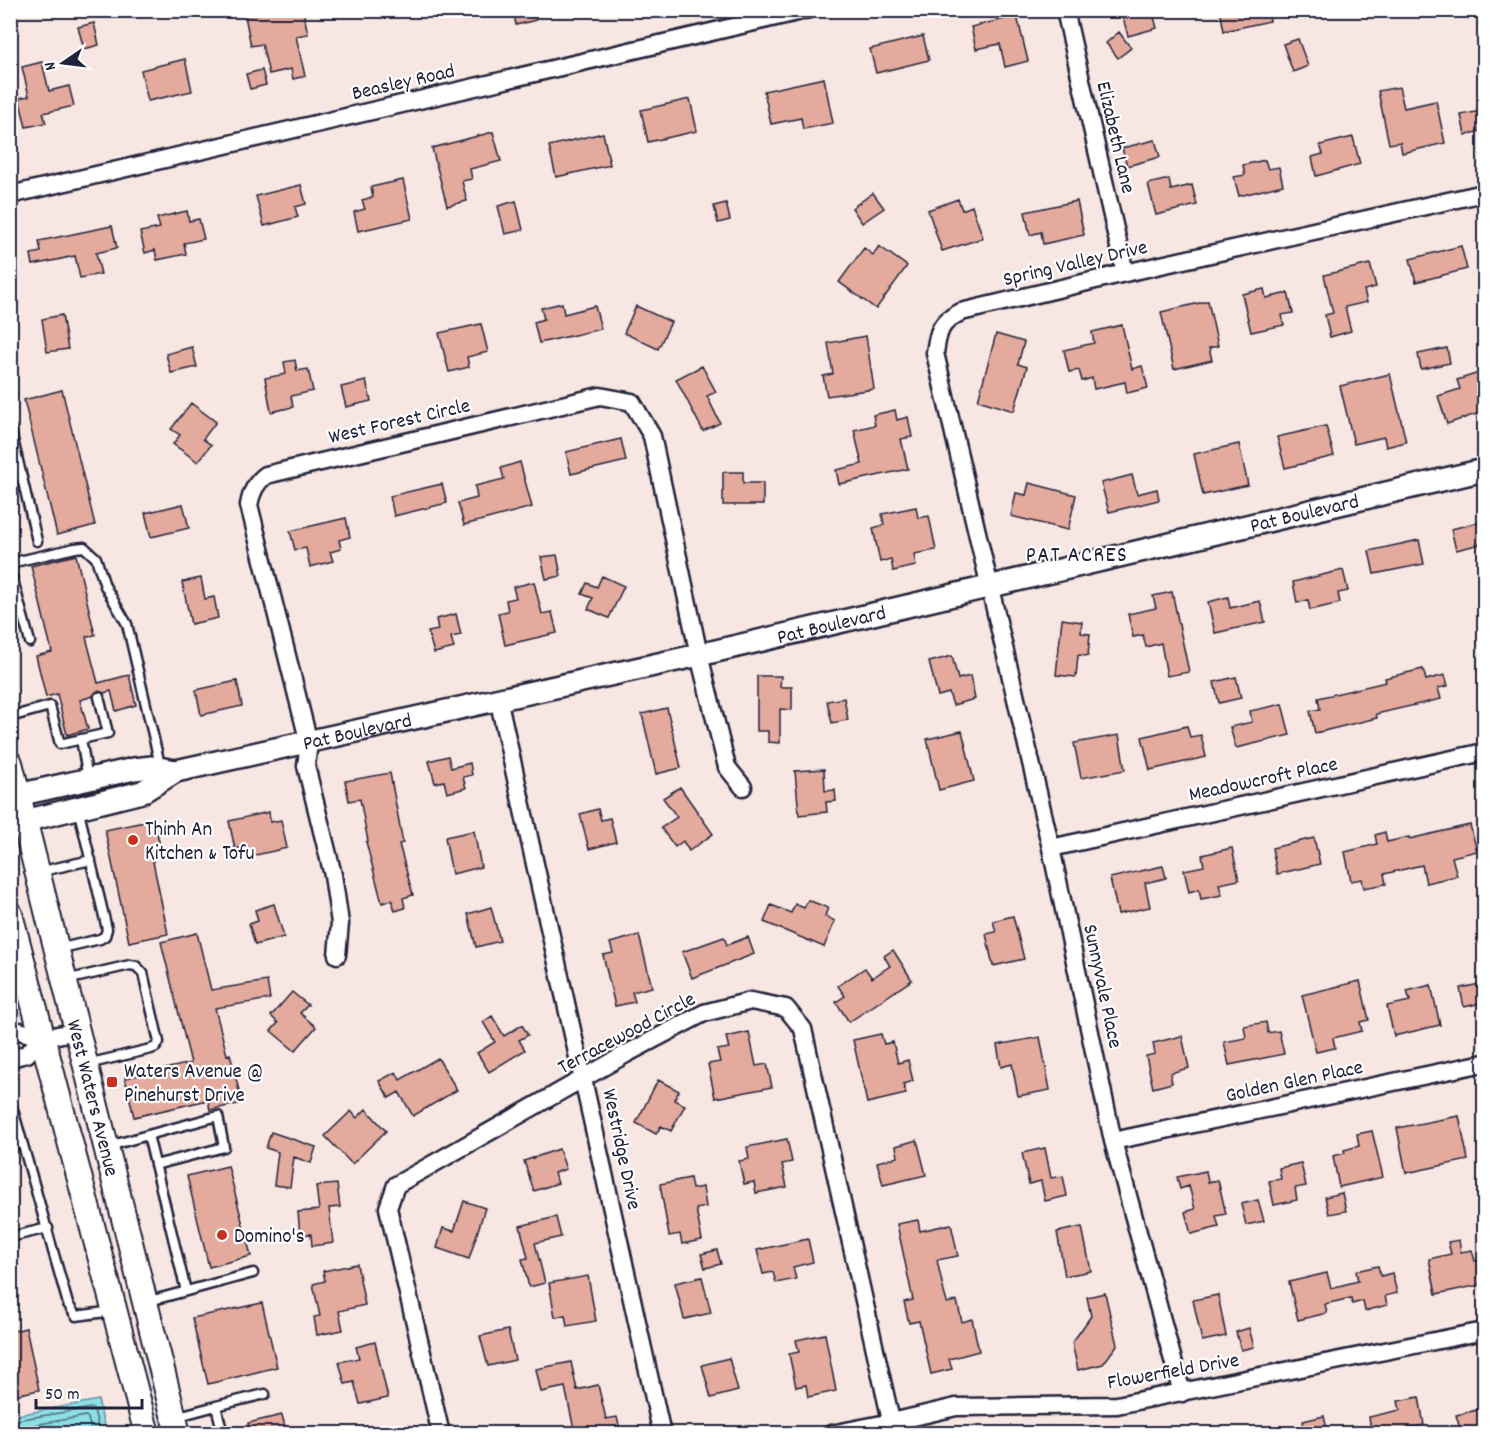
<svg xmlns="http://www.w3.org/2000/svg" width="1495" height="1444" viewBox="0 0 1495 1444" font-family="Dekko,sans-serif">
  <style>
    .water { fill: #8ddee5; stroke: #6293a1; stroke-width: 1.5 }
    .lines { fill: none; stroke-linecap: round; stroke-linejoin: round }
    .shore { stroke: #4d6d7f; stroke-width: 1.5 }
    .building { fill: #e3aa9d; stroke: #22223b; stroke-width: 1.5 }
    .service-casing { stroke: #22223b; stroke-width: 13 }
    .minor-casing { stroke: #22223b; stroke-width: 21 }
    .tertiary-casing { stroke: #22223b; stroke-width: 26 }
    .secondary-casing { stroke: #22223b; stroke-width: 28 }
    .service { stroke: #fff; stroke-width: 8 }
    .minor { stroke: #fff; stroke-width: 16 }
    .tertiary { stroke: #fff; stroke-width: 21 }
    .secondary { stroke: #fff; stroke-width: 24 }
    .poi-dot { fill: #c8321e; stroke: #fff; stroke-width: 2 }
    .labels { text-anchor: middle; stroke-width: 4.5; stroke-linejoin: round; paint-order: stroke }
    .street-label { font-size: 21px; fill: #22223b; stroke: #fff }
    .poi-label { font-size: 21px; fill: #22223b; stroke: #fff; text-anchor: start }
    .neighbourhood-label { font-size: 22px; letter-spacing: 1.5px; fill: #22223b; stroke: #fff }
  </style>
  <rect width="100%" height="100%" fill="#f7e6e2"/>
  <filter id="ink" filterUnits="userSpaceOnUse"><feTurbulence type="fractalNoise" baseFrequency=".0167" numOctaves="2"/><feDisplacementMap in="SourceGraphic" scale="12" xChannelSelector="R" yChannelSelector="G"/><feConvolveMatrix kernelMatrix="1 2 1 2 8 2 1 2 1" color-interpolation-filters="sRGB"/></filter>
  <g filter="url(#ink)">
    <path class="water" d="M98 1400 106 1433H11V1416Z"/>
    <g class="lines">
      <path class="shore" d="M10 1421 91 1408 94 1410 100 1434
        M10 1429 86 1416 88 1418 92 1434"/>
    </g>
    <path class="building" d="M271 10H303L308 34 296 36 305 76 293 79 291 69 269 74 262 44 251 46 245 16Z
      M513 10H534L536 20 516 25Z
      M1121 10H1152L1157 28 1128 36Z
      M1220 10H1268L1270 21 1224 31Z
      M1017 16 1028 61 1005 67 1000 44 976 49 971 27Z
      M94 23 99 45 84 49 78 27Z
      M1119 32 1131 48 1118 58 1106 43Z
      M923 36 929 60 876 73 870 49Z
      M1298 39 1308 66 1293 72 1283 44Z
      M185 59 192 91 148 101 141 70Z
      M42 62 49 91 69 86 74 106 43 113 46 123 26 127 19 98 29 96 22 67Z
      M262 70 266 85 250 89 246 74Z
      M824 78 833 123 803 129 801 118 771 124 764 91Z
      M1399 87 1404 108 1436 101 1445 143 1402 153 1400 142 1389 144 1378 91Z
      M690 99 697 131 648 142 641 110Z
      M1485 110V130L1465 135 1461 115Z
      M493 132 501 161 470 169 472 179 462 181 467 201 447 206 432 148Z
      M603 133 610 165 556 177 549 146Z
      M1353 137 1360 164 1316 176 1312 157 1323 154 1320 145Z
      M1155 140 1160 157 1127 166 1122 148Z
      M1265 160 1268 169 1279 167 1283 185 1239 196 1234 177 1245 175 1243 165Z
      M1169 179 1171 190 1192 185 1197 205 1156 215 1148 184Z
      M403 180 412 219 358 231 354 212 365 209 362 200 373 197 371 187Z
      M301 185 306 204 295 207 298 217 264 226 256 196Z
      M873 193 884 208 862 223 852 208Z
      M958 199 962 210 972 206 983 238 942 251 928 210Z
      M516 201 523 230 505 234 498 206Z
      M1077 201 1084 235 1043 244 1041 232 1030 235 1025 212Z
      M726 203 730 220 718 223 714 206Z
      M187 211 189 221 199 219 204 239 184 243 186 254 157 260 155 250 145 253 140 232 160 228 157 218Z
      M112 226 117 248 96 253 101 274 80 278 75 256 33 265 31 254 41 252 39 241Z
      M879 246 907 266 876 309 839 282 864 248 873 255Z
      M1461 246 1467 269 1416 282 1410 259Z
      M1370 264 1376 287 1364 290 1367 302 1345 307 1351 331 1330 337 1325 315 1333 313 1324 275Z
      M1264 289 1266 298 1288 293 1293 313 1282 315 1284 325 1251 332 1242 294Z
      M1208 301 1218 346 1209 348 1212 360 1174 369 1161 312Z
      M562 303 564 314 595 306 601 329 539 343 534 322 544 319 541 308Z
      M636 306 671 322 658 349 624 333Z
      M62 315 68 349 47 352 42 319Z
      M481 324 488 352 467 357 469 367 449 372 439 333Z
      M1122 325 1132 369 1142 366 1148 388 1127 393 1125 382 1094 389 1092 378 1082 381 1079 370 1069 372 1064 350 1094 343 1092 332Z
      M996 334 1024 342 1018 364 1027 367 1014 411 978 400Z
      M866 336 874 389 827 396 823 376 833 374 828 343Z
      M192 347 197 367 171 373 166 354Z
      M1447 348 1450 363 1421 369 1418 354Z
      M295 360 297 371 308 369 313 391 291 396 293 407 271 412 265 378 286 374 284 362Z
      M702 366 716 392 707 396 720 423 703 431 676 379Z
      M1485 371V411L1447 424 1438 396 1460 389 1457 380Z
      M1390 374 1406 442 1386 447 1384 437 1354 444 1340 386Z
      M366 381 371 401 346 407 341 387Z
      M62 390 95 525 57 535 24 400Z
      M191 403 216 422 203 439 211 445 198 462 173 444 180 435 171 429Z
      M895 410 897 420 908 417 912 437 901 439 908 469 839 484 836 470 862 464 854 430 875 425 873 415Z
      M1326 426 1334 456 1285 468 1277 437Z
      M621 439 626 461 571 474 566 452Z
      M1239 444 1248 485 1203 495 1194 454Z
      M520 462 532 507 464 525 458 503 477 498 475 486 504 479 501 468Z
      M723 472H743V483H763V505H723Z
      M1132 475 1137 494 1157 489 1159 500 1109 512 1101 483Z
      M1029 483 1076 495 1068 530 1011 516 1016 493 1026 495Z
      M442 484 447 503 394 516 390 496Z
      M183 504 189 528 151 537 145 513Z
      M916 507 918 518 929 516 936 550 914 554 916 566 893 571 891 559 880 562 873 528 884 525 882 514Z
      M346 518 350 537 339 540 341 549 330 552 333 561 310 567 306 548 295 550 290 531Z
      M1485 521V543L1456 550 1451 529Z
      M1419 540 1424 564 1374 574 1369 551Z
      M76 555 95 635 86 637 98 683 129 675 136 705 116 711 111 691 104 693 97 691 93 696 80 700 88 729 67 735 57 694 46 697 36 656 52 652 31 566Z
      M557 555 561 576 546 579 541 557Z
      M1343 570 1348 591 1338 593 1340 603 1310 610 1308 600 1297 603 1293 582Z
      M602 576 624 586 609 618 588 609 593 598 582 594 587 583 597 587Z
      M201 578 205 599 214 597 218 618 191 624 182 582Z
      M534 582 542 614 552 612 557 633 505 645 498 613 508 611 506 600 516 598 513 587Z
      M1172 592 1189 672 1167 676 1161 643 1146 647 1143 635 1133 637 1128 614 1156 608 1153 596Z
      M1228 597 1230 608 1260 601 1265 622 1215 633 1208 602Z
      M456 614 461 635 451 637 454 648 434 653 428 632 438 630 436 619Z
      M1062 619 1082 622 1081 633 1090 634 1088 656 1078 655 1076 677 1056 675Z
      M952 656 958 679 970 676 975 699 953 705 949 693 938 696 929 662Z
      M1423 669 1426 680 1445 675 1448 686 1438 688 1441 699 1376 714 1377 718 1315 733 1310 711 1320 709 1318 698 1386 682 1385 678Z
      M757 676H781L780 687H792V710L780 709V743L768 742V731H757Z
      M1236 677 1241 698 1219 703 1214 682Z
      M237 681 242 706 201 715 196 690Z
      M844 698 848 720 832 723 827 701Z
      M1282 704 1290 735 1236 748 1230 727 1252 722 1250 711Z
      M667 708 681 768 656 774 642 714Z
      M1187 726 1190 737 1201 735 1206 757 1150 770 1142 737Z
      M962 731 974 781 939 790 927 739Z
      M1119 735 1125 770 1081 778 1074 743Z
      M448 756 451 768 470 763 472 775 463 777 466 788 447 793 444 781 435 783 429 761Z
      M824 769 825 791 835 790 836 801 826 802 827 812 799 815 795 771Z
      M390 773 403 843 399 844 413 895 403 898 405 908 395 911 392 900 382 903 366 842 368 841 360 799 349 801 345 781Z
      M680 787 713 834 689 851 683 841 675 847 661 828 677 817 663 798Z
      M598 809 601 820 610 818 616 842 589 849 580 814Z
      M269 812 270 822 281 820 287 848 247 857 245 847 235 849 229 821Z
      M154 820 161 850 151 852 168 934 129 942 105 830Z
      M1470 825 1477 851 1452 857 1457 876 1426 883 1422 865 1384 874 1386 884 1364 888 1362 879 1351 881 1345 852 1377 844 1375 835 1385 832 1387 842 1409 837V839Z
      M474 831 481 867 452 874 445 837Z
      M1314 838 1320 864 1277 874 1272 848Z
      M1232 848 1239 880 1219 884 1222 895 1201 899 1199 889 1189 892 1184 870 1204 866 1202 855Z
      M1163 866 1166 878 1145 883 1150 907 1118 914 1110 878Z
      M808 900 828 908 825 916 835 921 824 947 764 922 771 905 791 913 795 904 804 908Z
      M274 904 284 937 255 945 249 924 258 921 255 910Z
      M491 907 500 941 476 947 468 914Z
      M1013 916 1024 959 993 966 986 934 996 932 993 921Z
      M197 933 211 990 267 981 270 999 215 1008 227 1055 230 1054 242 1103 210 1110 208 1100 134 1117 125 1078 191 1063 161 942Z
      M639 935 652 987 632 992 635 1002 615 1006 603 955 613 953 610 943Z
      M724 937 727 945 748 937 754 954 692 978 682 952Z
      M893 950 912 980 849 1022 836 1002 845 996 838 986 865 968 872 978 890 966 884 956Z
      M1360 981 1369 1020 1360 1022 1362 1031 1333 1038 1335 1048 1316 1052 1302 995Z
      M1485 983V1002L1464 1007 1460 988Z
      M1431 985 1440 1025 1394 1036 1387 1006 1410 1001 1407 991Z
      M292 992 308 1005 300 1013 316 1027 295 1051 271 1031 278 1023 271 1016Z
      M492 1016 504 1036 522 1025 528 1035 519 1040 525 1050 489 1072 477 1053 495 1042 483 1022Z
      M1266 1022 1268 1033 1279 1031 1284 1054 1229 1065 1224 1042 1246 1038 1244 1026Z
      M749 1032 756 1066 767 1064 772 1087 715 1098 708 1064 720 1062 717 1050 729 1048 726 1037Z
      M881 1034 884 1044 893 1042 898 1063 908 1060 913 1081 903 1084 906 1094 867 1103 853 1040Z
      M1182 1036 1189 1068 1170 1073 1172 1083 1153 1088 1146 1056 1155 1054 1153 1043Z
      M1040 1037 1050 1090 1018 1096 1012 1064 1001 1067 997 1045Z
      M438 1058 457 1090 413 1116 399 1092 389 1098 379 1081 396 1072 400 1080Z
      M658 1080 679 1091 674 1100 685 1105 671 1131 661 1126 656 1134 636 1123Z
      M366 1109 386 1131 352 1164 325 1136 351 1111 357 1118Z
      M1459 1116 1468 1160 1406 1173 1397 1128Z
      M1372 1131 1383 1177 1339 1187 1333 1156 1345 1153 1344 1150 1359 1146 1357 1134Z
      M271 1132 316 1147 311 1163 294 1157 290 1187 274 1185 278 1152 266 1148Z
      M787 1139 792 1162 782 1164 787 1187 756 1193 754 1182 744 1184 739 1161 749 1159 747 1147Z
      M917 1140 926 1175 883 1185 877 1162 898 1157 896 1146Z
      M1045 1148 1051 1178 1063 1176 1067 1196 1045 1201 1041 1181 1029 1184 1022 1153Z
      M559 1149 566 1169 554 1173 558 1183 534 1191 524 1161Z
      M1301 1163 1306 1186 1295 1188 1297 1200 1274 1205 1269 1181 1281 1179 1279 1168Z
      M228 1166 251 1256 209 1267 187 1176Z
      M1206 1171 1208 1182 1218 1180 1226 1214 1216 1216 1219 1227 1191 1234 1185 1212 1195 1209 1189 1186 1180 1189 1177 1177Z
      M690 1178 692 1189 703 1187 706 1207 696 1209 702 1240 682 1244 680 1234 669 1236 660 1184Z
      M337 1184 340 1207 329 1208 333 1243 312 1246 311 1234 300 1235 298 1212 319 1210 316 1186Z
      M1342 1193 1346 1211 1329 1214 1325 1197Z
      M1258 1200 1264 1221 1246 1225 1241 1204Z
      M464 1201 485 1208 469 1259 437 1248 443 1228 454 1231Z
      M556 1217 561 1237 535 1243 545 1283 529 1287 522 1259 528 1258 520 1226Z
      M918 1220 920 1231 951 1224 958 1256 937 1260 944 1292 947 1303 957 1301 962 1322 972 1319 979 1351 949 1359 952 1369 931 1374 919 1321 909 1323 904 1302 913 1300 897 1224Z
      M1082 1227 1091 1271 1065 1276 1057 1232Z
      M808 1239 813 1262 793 1267 796 1279 776 1283 773 1272 763 1274 757 1250Z
      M1459 1240 1461 1252 1472 1250 1475 1261 1485 1259V1284L1436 1294 1429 1259 1451 1254 1448 1242Z
      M717 1250 721 1264 705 1268 701 1254Z
      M357 1264 365 1305 339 1311 343 1330 317 1335 314 1317 320 1316 313 1284 325 1281 323 1271Z
      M1378 1266 1381 1276 1392 1273 1397 1293 1385 1296 1387 1305 1365 1311 1363 1301 1352 1304 1351 1298 1325 1304 1327 1313 1298 1320 1289 1282 1327 1273 1331 1288 1358 1281 1356 1271Z
      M588 1276 596 1321 567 1326 565 1315 555 1317 549 1283Z
      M702 1277 711 1313 684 1319 675 1283Z
      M1105 1293 1117 1345 1103 1364 1078 1370 1072 1343 1091 1316 1087 1297Z
      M1218 1295 1226 1336 1202 1341 1193 1300Z
      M262 1303 277 1367 208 1384 192 1318Z
      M26 1328 39 1390 10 1396V1332Z
      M1249 1328 1254 1347 1241 1350 1236 1332Z
      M508 1330 515 1360 488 1366 480 1336Z
      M825 1334 836 1391 808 1397 806 1385 796 1387 789 1354 799 1352 796 1340Z
      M375 1342 388 1398 360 1404 354 1382 345 1384 339 1362 359 1358 356 1347Z
      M729 1358 738 1391 711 1398 702 1365Z
      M571 1362 577 1390 598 1385 606 1419 617 1417 621 1434H575L565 1387 541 1392 536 1369Z
      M1419 1397 1424 1425 1382 1434H1372L1369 1417 1400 1410 1398 1401Z
      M1477 1410 1481 1427 1461 1432 1456 1415Z
      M282 1415 287 1434H250L248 1423Z
      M1324 1416 1328 1434H1305L1303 1421Z"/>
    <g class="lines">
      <g class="service-casing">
        <path id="service" d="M10 427 37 541
          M10 566 19 561 75 548 84 547 96 558 105 586 127 624 161 769
          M10 569 30 642
          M10 717 50 706 60 744 108 733 99 697
          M81 739 88 779
          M38 872 91 860
          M58 949 100 939 105 936 107 929 78 808
          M66 980 130 965 136 966 143 973 159 1042 156 1047 151 1049 87 1064
          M10 1099 68 1304 76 1316 113 1311
          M148 1135 218 1116 224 1147 155 1165
          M10 1145 22 1142
          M109 1146 148 1135 186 1291
          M10 1237 48 1228
          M146 1302 253 1273
          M216 1406 265 1394
          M175 1417 216 1406 223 1434"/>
      </g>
      <g class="minor-casing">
        <path id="minor" d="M1065 10 1125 273
          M10 195 806 10
          M498 698 662 1434
          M1051 848 1484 752
          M337 955 340 923 333 875 306 766 309 743 249 505C251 493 255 483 266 475L600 396 632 402 652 436 699 655 727 767 743 787
          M10 1033 20 1031 42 1038 78 1031
          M10 1058 27 1054 42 1038
          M1113 1141 1484 1063
          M1182 1393 1113 1141 1051 848 935 353C938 331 940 322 961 312L1125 273 1484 193
          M441 1434 388 1208 396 1185 626 1054 704 1013 751 1001 786 1008 803 1029 894 1434
          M831 1434 892 1422 956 1407 1117 1405 1484 1331"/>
      </g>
      <g class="tertiary-casing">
        <g id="tertiary">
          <path d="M18 795 134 769 152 767 176 771"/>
          <path id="s1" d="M25 821 142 792 176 771 699 655 1484 470"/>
        </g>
      </g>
      <g class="secondary-casing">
        <g id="secondary">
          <path id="s2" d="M10 763 178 1434"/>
          <path d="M10 914 147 1434"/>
        </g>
      </g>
      <use href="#service" class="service"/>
      <use href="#minor" class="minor"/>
      <use href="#tertiary" class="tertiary"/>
      <use href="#secondary" class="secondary"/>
    </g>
  </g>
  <g class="poi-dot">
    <circle cx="133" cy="840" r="6"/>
    <rect x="106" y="1076" width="12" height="12" rx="3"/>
    <circle cx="222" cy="1235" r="6"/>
  </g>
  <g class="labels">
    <g class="street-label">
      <text transform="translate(403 81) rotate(-13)" y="7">Beasley Road</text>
      <text transform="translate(1117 137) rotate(77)" y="7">Elizabeth Lane</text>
      <text transform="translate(1075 262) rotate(-13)" y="7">Spring Valley Drive</text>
      <text transform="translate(399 420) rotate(-13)" y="7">West Forest Circle</text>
      <text dy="7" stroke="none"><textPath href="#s1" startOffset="1318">Pat Boulevard</textPath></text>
      <text dy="7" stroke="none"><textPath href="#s1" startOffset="832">Pat Boulevard</textPath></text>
      <text dy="7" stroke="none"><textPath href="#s1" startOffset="346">Pat Boulevard</textPath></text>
      <text transform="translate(1263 778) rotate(-12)" y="7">Meadowcroft Place</text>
      <text transform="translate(1104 986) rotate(78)" y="7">Sunnyvale Place</text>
      <text transform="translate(626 1032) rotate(-28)" y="7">Terracewood Circle</text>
      <text transform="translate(1294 1080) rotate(-12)" y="7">Golden Glen Place</text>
      <text dy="7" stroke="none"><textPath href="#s2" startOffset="345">West Waters Avenue</textPath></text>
      <text transform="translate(623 1149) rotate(78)" y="7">Westridge Drive</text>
      <text transform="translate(1173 1370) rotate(-10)" y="7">Flowerfield Drive</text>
    </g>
    <g class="poi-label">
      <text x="145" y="835">Thinh An<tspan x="145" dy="24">Kitchen &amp; Tofu</tspan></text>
      <text x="124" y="1077">Waters Avenue @<tspan x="124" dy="24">Pinehurst Drive</tspan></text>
      <text x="234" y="1242">Domino's</text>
    </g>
    <g class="neighbourhood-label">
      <text x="1077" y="561">PAT ACRES</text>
    </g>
  </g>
  <rect width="1495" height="1444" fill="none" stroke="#fff" stroke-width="36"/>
  <rect x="18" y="18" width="1459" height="1408" fill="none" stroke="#22223b" stroke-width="2" filter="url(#ink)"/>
  <g transform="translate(63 63) rotate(256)" stroke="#ffffff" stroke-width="4.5" paint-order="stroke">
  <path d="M0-4.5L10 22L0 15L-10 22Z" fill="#22223b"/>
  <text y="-9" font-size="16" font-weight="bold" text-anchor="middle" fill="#22223b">N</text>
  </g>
  <path d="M36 1399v9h106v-9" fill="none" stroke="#22223b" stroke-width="3"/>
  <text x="45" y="1399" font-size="18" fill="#22223b" stroke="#ffffff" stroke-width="4.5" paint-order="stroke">50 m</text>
</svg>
